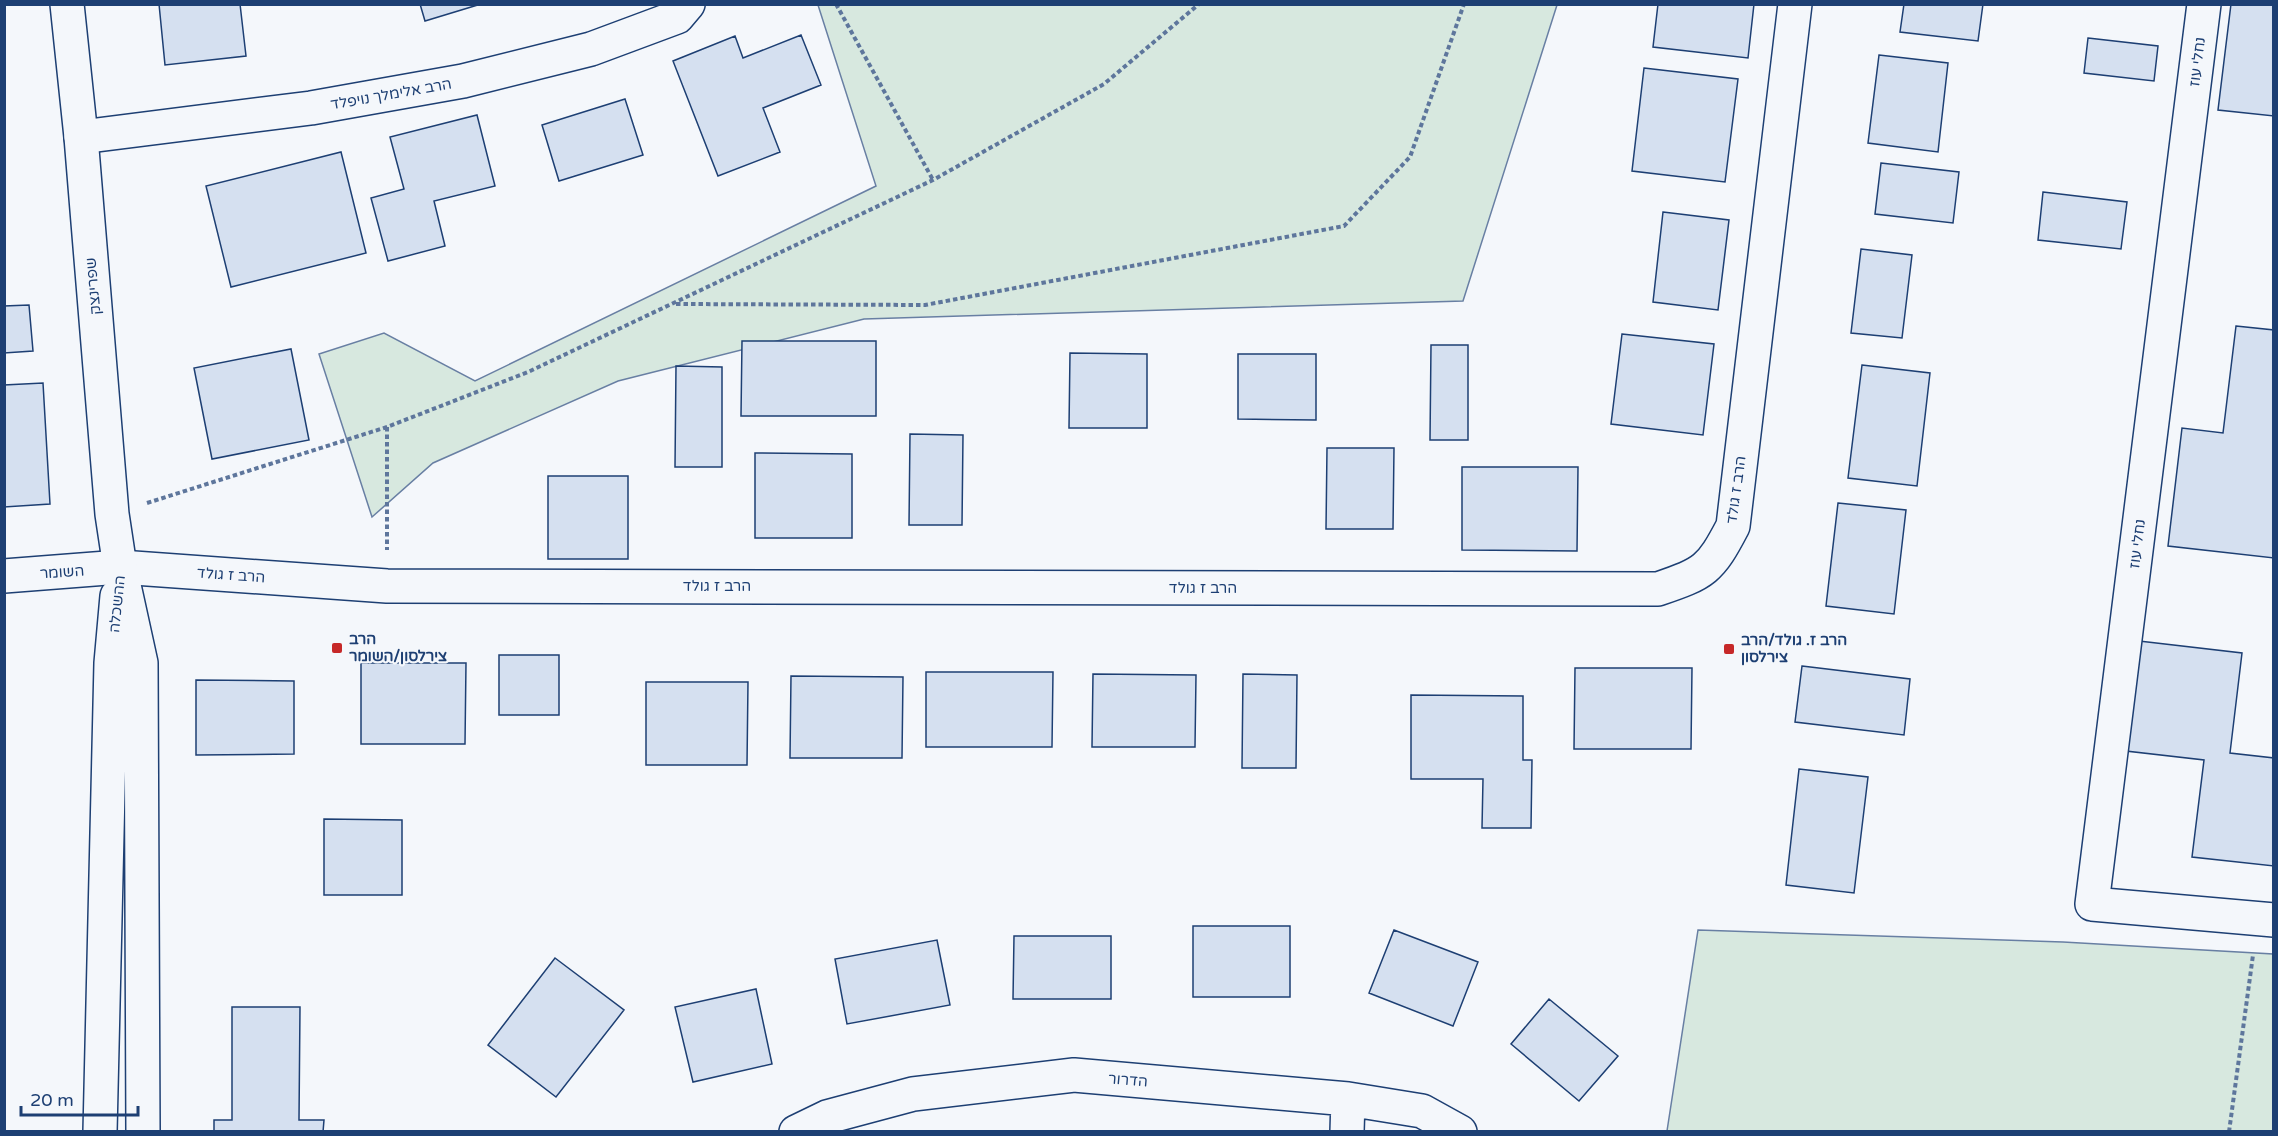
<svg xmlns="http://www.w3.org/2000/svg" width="2278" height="1136" viewBox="0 0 2278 1136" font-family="'Varela Round',Heebo,sans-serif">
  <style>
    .green { fill: #d7e8df; stroke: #687fa3; stroke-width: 1.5 }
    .building { fill: #d5e0f0; stroke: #1d3f73; stroke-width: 1.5 }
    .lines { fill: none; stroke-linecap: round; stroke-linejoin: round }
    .street-casing { stroke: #1d3f73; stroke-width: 36 }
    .secondary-casing { stroke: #1d3f73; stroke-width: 36 }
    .path { stroke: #5e769c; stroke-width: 4; stroke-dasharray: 4.5 3; stroke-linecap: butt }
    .street { stroke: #f4f7fb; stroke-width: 33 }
    .secondary { stroke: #f4f7fb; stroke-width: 33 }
    .poi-dot { fill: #c62828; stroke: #f4f7fb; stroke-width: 2 }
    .labels { text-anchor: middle; stroke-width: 4.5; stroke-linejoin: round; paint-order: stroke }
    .street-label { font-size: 15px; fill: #1d3f73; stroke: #f4f7fb }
    .poi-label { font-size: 15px; font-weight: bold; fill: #1d3f73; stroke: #f4f7fb; text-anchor: start }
  </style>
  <rect width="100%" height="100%" fill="#f4f7fb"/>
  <path class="green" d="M818 5H1557L1463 301 864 319 618 381 433 463 372 517 319 354 384 333 475 381 876 186Z
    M1698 930 2063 942 2273 954V1131H1667Z"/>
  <path class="building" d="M159 4H240L246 56 165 65Z
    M420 4H481L425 21Z
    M1658 4H1754L1748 58 1653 47Z
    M1904 4H1983L1978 41 1900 32Z
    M2231 4H2274V116L2218 110Z
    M801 35 821 85 763 108 780 152 718 176 673 61 735 36 743 58Z
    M2088 38 2158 46 2154 81 2084 73Z
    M1879 55 1948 63 1938 152 1868 143Z
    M1644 68 1738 79 1725 182 1632 171Z
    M625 99 643 155 559 181 542 125Z
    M477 115 495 186 434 201 445 246 388 261 371 198 404 189 390 137Z
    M341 152 366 253 231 287 206 186Z
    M1881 163 1959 172 1953 223 1875 214Z
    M2043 192 2127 202 2121 249 2038 240Z
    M1663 212 1729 220 1718 310 1653 302Z
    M1861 249 1912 255 1902 338 1851 333Z
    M29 305 33 351 4 353V306Z
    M2236 326 2274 330V558L2168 546 2182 428 2223 433Z
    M1622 334 1714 344 1703 435 1611 424Z
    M742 341H876V416H741Z
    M1431 345H1468V440H1430Z
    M291 349 309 440 212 459 194 368Z
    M1070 353 1147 354V428H1069Z
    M1238 354H1316V420L1238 419Z
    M1862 365 1930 373 1917 486 1848 478Z
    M676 366 722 367V467H675Z
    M43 383 50 504 4 507V385Z
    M910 434 963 435 962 525H909Z
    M1327 448H1394L1393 529H1326Z
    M755 453 852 454V538H755Z
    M1462 467H1578L1577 551 1462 550Z
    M548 476H628V559H548Z
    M1838 503 1906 510 1894 614 1826 606Z
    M2139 641 2242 653 2230 753 2274 758V866L2192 857 2204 760 2126 751Z
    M499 655H559V715H499Z
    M361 663H466L465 744H361Z
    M1802 666 1910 679 1904 735 1795 722Z
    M1575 668H1692L1691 749H1574Z
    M926 672H1053L1052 747H926Z
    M1093 674 1196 675 1195 747H1092Z
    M1243 674 1297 675 1296 768H1242Z
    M791 676 903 677 902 758H790Z
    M196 680 294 681V754L196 755Z
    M646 682H748L747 765H646Z
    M1411 695 1523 696V760H1532L1531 828H1482L1483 779H1411Z
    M1799 769 1868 777 1854 893 1786 885Z
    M324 819 402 820V895H324Z
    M1193 926H1290V997H1193Z
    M1394 930 1478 962 1453 1026 1369 993Z
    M1014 936H1111V999H1013Z
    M937 940 950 1005 847 1024 835 959Z
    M555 958 624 1010 556 1097 488 1045Z
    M756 989 772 1064 693 1082 675 1007Z
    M1549 999 1618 1056 1579 1101 1511 1044Z
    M232 1007H300L299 1120H324L323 1132H214V1120H232Z"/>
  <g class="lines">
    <g class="street-casing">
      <path id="street" d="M2204 4 2092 904 2274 920
        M81 137 311 108 463 81 591 49 677 17 688 4
        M4 576 120 567 387 586 1658 589C1705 573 1710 570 1733 526L1795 4
        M796 1132 827 1117 913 1094 1074 1075 1348 1099 1422 1111 1460 1132
        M1347 1132 1348 1099"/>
    </g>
    <g class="secondary-casing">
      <path id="secondary" d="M67 4 81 137 112 514 120 567 141 663 143 1132
        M100 1132 111 663 117 596"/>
    </g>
    <path class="path" d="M836 4 933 180
      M676 304 925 305 1344 226 1410 157 1464 4
      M387 427V550
      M147 503 387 427 528 372 933 180 1104 84 1199 4
      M2229 1132 2253 955"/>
    <use href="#street" class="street"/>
    <use href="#secondary" class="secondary"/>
  </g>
  <g class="poi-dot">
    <rect x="331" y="642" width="12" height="12" rx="3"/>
    <rect x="1723" y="643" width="12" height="12" rx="3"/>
  </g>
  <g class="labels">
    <g class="street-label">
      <text transform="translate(2197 62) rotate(-83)" y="5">נחלי עוז</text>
      <text transform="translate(391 94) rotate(-10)" y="5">הרב אלימלך נויפלד</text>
      <text transform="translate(93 286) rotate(-95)" y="5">שפרינצק</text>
      <text transform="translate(1736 490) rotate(-82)" y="5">הרב ז גולד</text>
      <text transform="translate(2137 544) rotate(-83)" y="5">נחלי עוז</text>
      <text transform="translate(62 572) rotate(-4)" y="5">השומר</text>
      <text transform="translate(231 575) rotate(4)" y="5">הרב ז גולד</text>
      <text x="717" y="591">הרב ז גולד</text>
      <text x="1203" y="593">הרב ז גולד</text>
      <text transform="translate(117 604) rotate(-84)" y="5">ההשכלה</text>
      <text transform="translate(1128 1080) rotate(5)" y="5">הדרור</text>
    </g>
    <g class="poi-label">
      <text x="349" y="644">הרב<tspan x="349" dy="17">צירלסון/השומר</tspan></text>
      <text x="1741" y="645">הרב ז. גולד/הרב<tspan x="1741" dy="17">צירלסון</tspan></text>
    </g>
  </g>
  <rect width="2278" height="1136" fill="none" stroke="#1d3f73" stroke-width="12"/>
  <path d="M21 1106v9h117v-9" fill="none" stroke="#1d3f73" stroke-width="3"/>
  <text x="30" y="1106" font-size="18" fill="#1d3f73" stroke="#f4f7fb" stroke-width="4.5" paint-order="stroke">20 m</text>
</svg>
